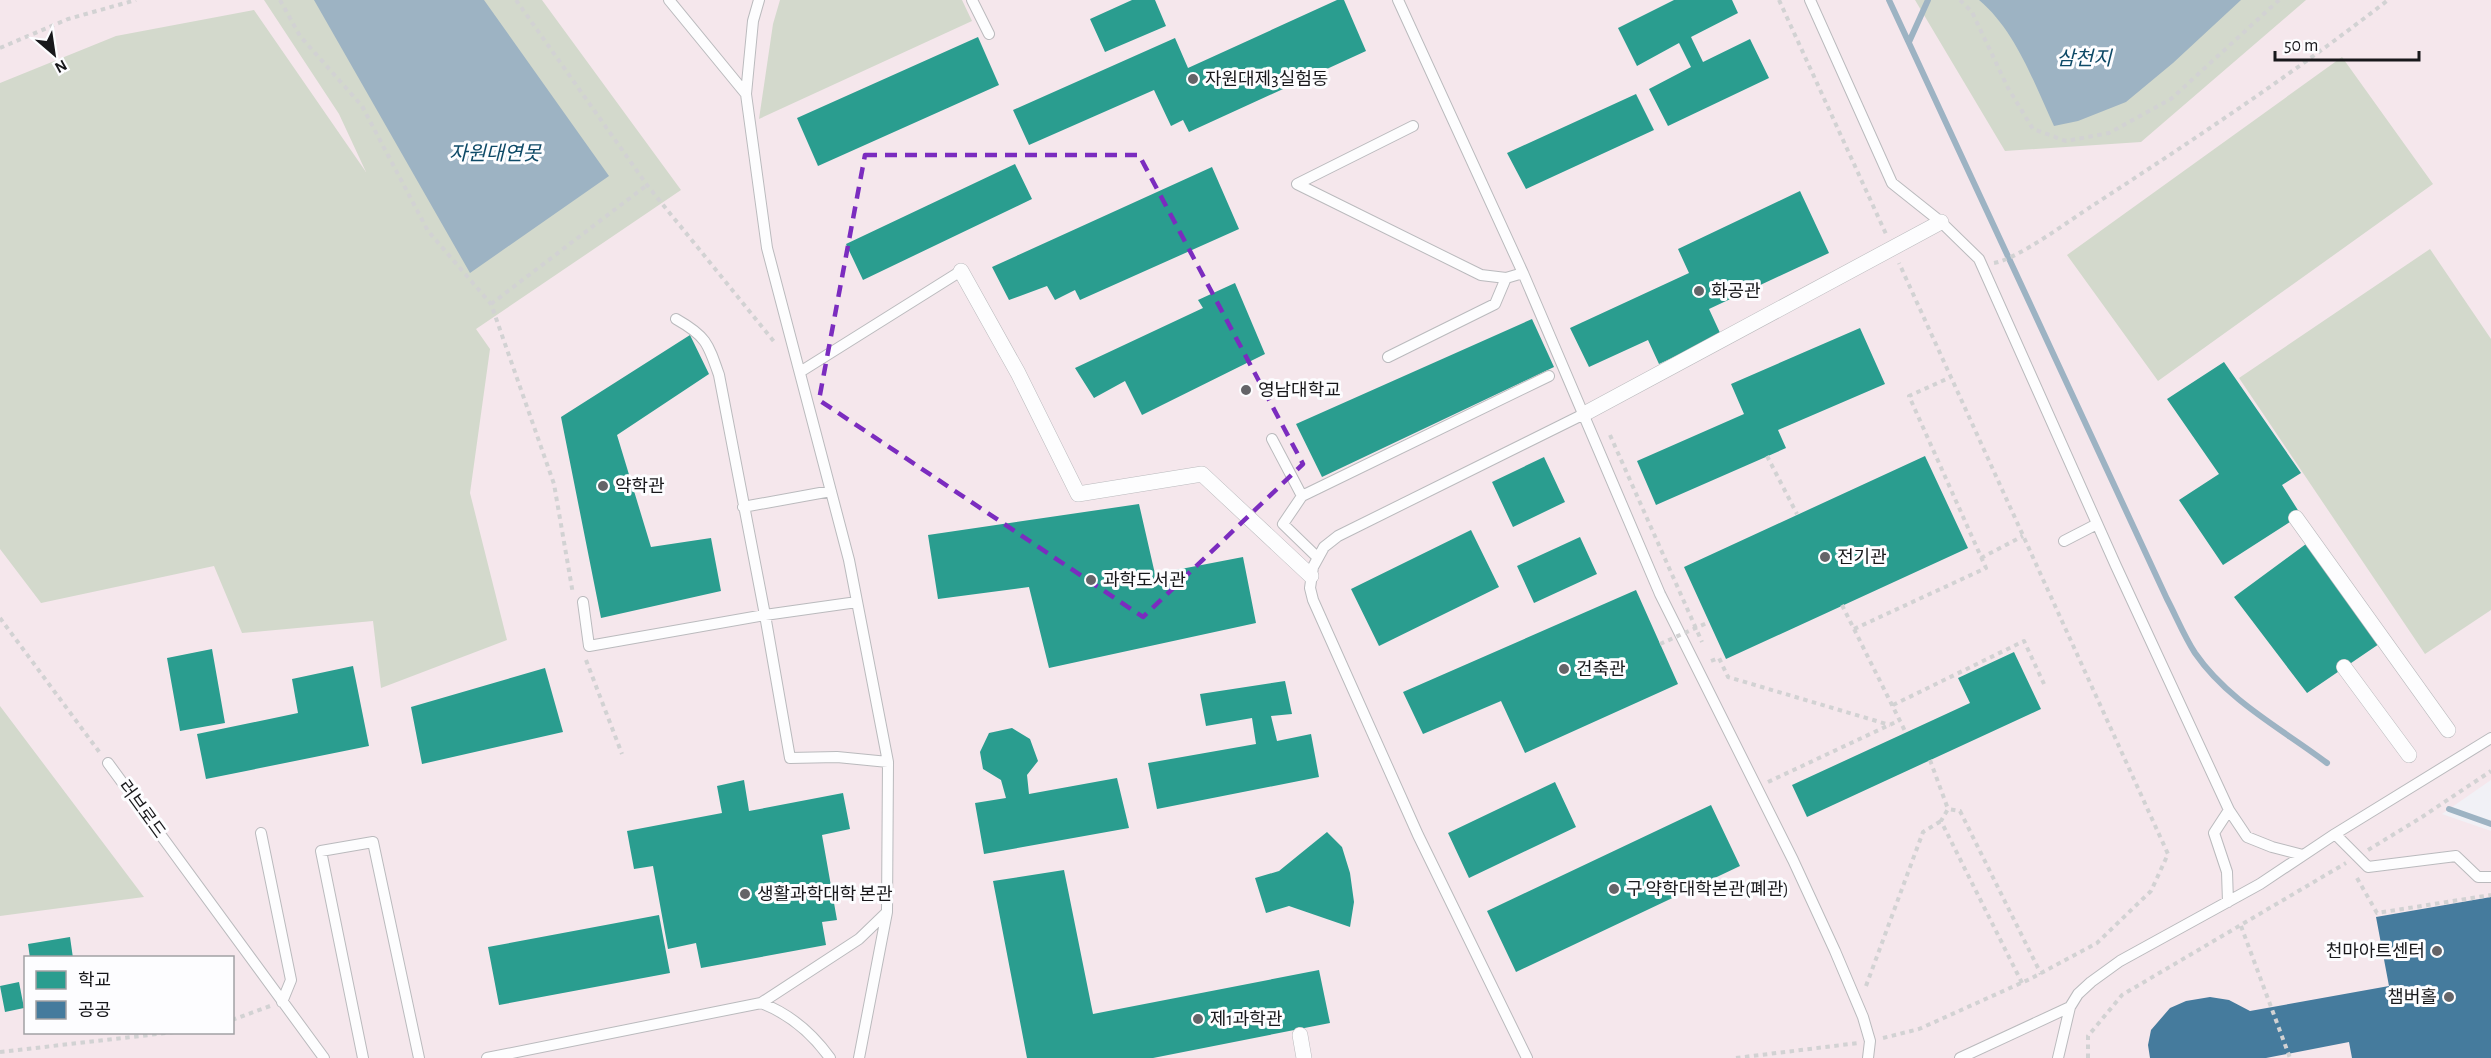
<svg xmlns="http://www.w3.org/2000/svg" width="2491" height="1058" viewBox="0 0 2491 1058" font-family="'Alegreya Sans','Noto Sans KR',sans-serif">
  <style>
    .education { fill: #f5e7ec; fill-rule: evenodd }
    .green { fill: #d3d9cc }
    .water { fill: #9db3c3 }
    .schools { fill: #2a9d8f }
    .public { fill: #457b9d }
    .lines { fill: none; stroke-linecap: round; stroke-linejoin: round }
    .stream { stroke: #9db3c3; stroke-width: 6 }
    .service-casing { stroke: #bababd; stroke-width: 12 }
    .pedestrian-casing { stroke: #bababd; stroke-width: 16 }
    .path { stroke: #d2d2d3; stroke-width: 4; stroke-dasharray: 4.5 4.5; stroke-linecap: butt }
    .service { stroke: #fdfdfe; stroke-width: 10 }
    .pedestrian { stroke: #fdfdfe; stroke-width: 15 }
    .path-bridge { stroke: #d2d2d3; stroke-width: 4; stroke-dasharray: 4.5 4.5; stroke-linecap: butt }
    .marked { fill: none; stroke: #7b2cbf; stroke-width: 4.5; stroke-dasharray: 12 8; stroke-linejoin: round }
    .poi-dot { fill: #646468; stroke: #fdfdff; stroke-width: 2 }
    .labels { text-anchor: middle; stroke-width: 6; stroke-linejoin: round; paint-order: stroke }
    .poi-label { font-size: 18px; fill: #18181b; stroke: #fdfdff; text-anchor: start }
    .street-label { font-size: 18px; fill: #18181b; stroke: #fdfdff }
    .water-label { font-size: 20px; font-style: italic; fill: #0e4a67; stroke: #fdfdff }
  </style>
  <rect width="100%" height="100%" fill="#f1f1f6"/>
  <path class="education" d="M0 0H2491V780L2442 814 2491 831V1058H0ZM26 958H232V1032H26Z"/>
  <path class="green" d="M264 0H542L681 190 476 329 490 349 470 493 507 640 381 688 373 621 242 633 214 566 41 603 0 549V83L116 36 254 10 366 172 339 114Z
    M780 0H962L972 21 759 119 773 24Z
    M1915 0H2306L2141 142 2005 151Z
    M2342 57 2433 184 2158 381 2067 255Z
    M2430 249 2491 339V610L2425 654 2239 378Z
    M0 706 144 897 0 916Z"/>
  <path class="water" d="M314 0H484L609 176 470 273Z
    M1979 0H2241L2173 63 2126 102 2078 121 2054 126C2034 83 2016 31 1979 0Z"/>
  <path class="schools" d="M1132 0H1155L1166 26 1105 52 1090 19Z
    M1337 0H1344L1366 51 1189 132 1183 120 1171 126 1154 90 1029 145 1013 110 1175 38 1188 68Z
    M1674 0H1732L1738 13 1691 37 1703 62 1750 39 1769 78 1668 126 1649 89 1691 67 1679 43 1637 66 1618 28Z
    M978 37 999 85 818 166 797 118Z
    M1636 94 1654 130 1526 189 1507 153Z
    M1015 164 1032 199 863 280 846 244Z
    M1212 167 1239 229 1080 300 1075 290 1055 300 1047 286 1009 300 992 267Z
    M1800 191 1829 253 1709 309 1721 335 1659 364 1648 340 1589 367 1570 328 1689 273 1678 249Z
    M1235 283 1265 354 1142 415 1125 381 1094 398 1075 368 1203 308 1198 300Z
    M1532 319 1554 367 1322 477 1296 424Z
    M1860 328 1885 384 1778 430 1786 448 1656 505 1637 461 1744 414 1731 384Z
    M690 335 709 374 617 435 651 547 711 538 721 591 601 618 561 417Z
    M2224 362 2301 473 2282 485 2301 515 2223 565 2179 500 2219 474 2167 399Z
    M1925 456 1968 548 1726 659 1684 567Z
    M1544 457 1565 502 1513 527 1492 482Z
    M1139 504 1155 574 1243 557 1256 623 1049 668 1029 587 938 599 928 535Z
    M1471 530 1499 587 1379 646 1351 589Z
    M1580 537 1597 574 1534 603 1517 566Z
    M2306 544 2379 644 2307 693 2234 597Z
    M1636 590 1678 684 1525 753 1501 701 1423 734 1403 692Z
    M212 649 225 723 180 731 167 658Z
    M2014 652 2041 709 1807 817 1792 785 1970 703 1958 678Z
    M353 666 369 746 206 779 197 734 298 713 292 679Z
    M545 668 563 732 422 764 411 707Z
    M1285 681 1292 714 1271 716 1277 741 1311 734 1319 777 1157 809 1148 763 1256 744 1252 718 1206 726 1200 694Z
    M1012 728 1030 739 1038 761 1027 775 1029 794 1117 778 1129 828 984 854 975 803 1006 798 1001 780 983 769 980 752 989 733Z
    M744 780 749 811 843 793 850 829 822 835 837 920 822 922 826 945 701 968 696 943 668 949 653 866 634 869 627 831 722 813 717 786Z
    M1555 782 1576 827 1469 878 1448 833Z
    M1711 805 1740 866 1516 972 1487 911Z
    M1327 832 1342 847 1350 873 1354 902 1350 927 1289 906 1266 913 1255 878 1279 871Z
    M1064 870 1093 1014 1319 970 1330 1023 1153 1058H1027L993 881Z
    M659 915 670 973 499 1005 488 947Z
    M70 937 73 958H30L28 944Z
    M19 982 24 1008 5 1012 0 986Z"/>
  <path class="public" d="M2491 897V1058H2352L2349 1042 2266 1058H2150L2148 1045 2151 1030 2170 1008 2186 1001 2210 997 2229 1000 2250 1011 2389 986 2376 917Z"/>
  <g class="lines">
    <path class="stream" d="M1889 0 2167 599C2176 616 2184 636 2195 653 2228 701 2282 729 2327 763
      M1909 42 1928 0
      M2449 809 2491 824"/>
    <g class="service-casing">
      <path id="service" d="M669 0 746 94
        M759 0 753 21 746 94 767 248 849 560 888 762 887 912 859 1058
        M972 0 989 34
        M1398 0 1523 273 1660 594 1793 860 1835 951 1863 1017 1870 1041 1868 1058
        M1810 0 1892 183 1941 222 1979 259 2116 566 2229 810 2247 837 2272 847 2303 855
        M1413 126 1297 184 1481 275 1506 278 1523 273
        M676 319C706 336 708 343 719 375L765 615 790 758 837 757 888 762
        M1388 357 1495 304 1506 278
        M800 372 961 271
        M1272 439 1302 496
        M743 507 831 491
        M2064 541 2097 524
        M1317 557 1283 524 1302 496 1549 376
        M583 602 589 646 765 615 857 602
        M108 763 324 1058
        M261 833 291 980 282 1002
        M2335 834 2368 867 2456 856 2478 877H2491
        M2228 902 2227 872 2214 833 2229 810
        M761 1003 859 939 887 912
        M363 1058 321 851 373 842 419 1058
        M487 1058 761 1003C790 1014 812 1033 830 1058
        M1527 1058 1418 835 1313 600 1310 588 1313 567 1324 547 1338 536 1584 414
        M1960 1058 2070 1007
        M2058 1058 2070 1007 2078 994 2091 982 2120 961 2260 884 2335 834 2491 738"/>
    </g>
    <g class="pedestrian-casing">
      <path id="pedestrian" d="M961 271 1018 373 1078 494 1202 474 1311 576
        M1584 414 1941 222
        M2296 518 2448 730
        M2344 667 2409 755
        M1300 1035 1304 1058"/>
    </g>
    <path class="path" d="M280 0 300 36 362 106 428 231 491 304 554 484 573 594
      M516 0 647 185 776 344
      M1779 0 1886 234
      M1960 0 1972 12 2008 88 2033 129 2066 141 2109 133 2171 99 2279 0
      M0 48 68 19 136 0
      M1994 263C2018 259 2070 220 2092 206 2193 140 2293 74 2388 0
      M491 304 647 185
      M1610 435 1702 642
      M1767 456 1797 514
      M1981 558 2023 536
      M1842 605 1906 733
      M0 618 100 753
      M1854 629 1986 568 1909 396 1951 377
      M586 660 622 754
      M1711 661 1719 658 1728 677 1890 725
      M1893 705 2024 641 2044 684
      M1930 760 1948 809
      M1768 782 1900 720
      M2368 850 2422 817 2491 771
      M2357 878 2377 913 2491 895
      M2241 926 2290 1058
      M2022 983 1941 821 1948 809 1960 811 2041 974
      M1866 986 1923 832 1941 821
      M232 1020 270 1006
      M1883 1038 1919 1029 2030 979 2097 943 2151 891 2168 854 1899 263
      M0 1052 175 1032
      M1736 1058 1858 1043
      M2088 1058V1036L2122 995 2346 863"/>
    <use href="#service" class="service"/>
    <use href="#pedestrian" class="pedestrian"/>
    <path class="path-bridge" d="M1660 644 1709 622"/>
  </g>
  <path class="marked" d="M865 155H1139L1303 464 1143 617 819 400Z"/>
  <g class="poi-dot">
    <circle cx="1193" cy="79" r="6"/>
    <circle cx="1699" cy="291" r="6"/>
    <circle cx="1246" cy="390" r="6"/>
    <circle cx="603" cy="486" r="6"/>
    <circle cx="1825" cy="557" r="6"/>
    <circle cx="1091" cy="580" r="6"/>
    <circle cx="1564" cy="669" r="6"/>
    <circle cx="1614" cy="889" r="6"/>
    <circle cx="745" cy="894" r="6"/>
    <circle cx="2437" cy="951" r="6"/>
    <circle cx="2449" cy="997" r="6"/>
    <circle cx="1198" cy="1019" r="6"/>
  </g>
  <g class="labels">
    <g class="poi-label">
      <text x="1205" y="85">자원대제3실험동</text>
      <text x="1711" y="297">화공관</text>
      <text x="1258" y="396">영남대학교</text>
      <text x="615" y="492">약학관</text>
      <text x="1837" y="563">전기관</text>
      <text x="1103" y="586">과학도서관</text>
      <text x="1576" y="675">건축관</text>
      <text x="1626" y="895">구 약학대학본관(폐관)</text>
      <text x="757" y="900">생활과학대학 본관</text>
      <text x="2425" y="957" text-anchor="end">천마아트센터</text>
      <text x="2437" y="1003" text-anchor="end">챔버홀</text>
      <text x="1210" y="1025">제1과학관</text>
    </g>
    <g class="street-label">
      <text transform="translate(142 809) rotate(54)" y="6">러브로드</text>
    </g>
    <g class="water-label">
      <text x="2084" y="65">삼천지</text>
      <text x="495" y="160">자원대연못</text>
    </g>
  </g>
  <rect x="24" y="956" width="210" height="78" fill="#fdfdff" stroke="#a1a1a4" stroke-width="1.5"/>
  <rect x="36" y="971" width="30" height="18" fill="#2a9d8f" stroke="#a1a1a4" stroke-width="1.5"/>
  <text x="78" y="986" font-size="18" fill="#18181b">학교</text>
  <rect x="36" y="1001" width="30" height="18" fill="#457b9d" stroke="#a1a1a4" stroke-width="1.5"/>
  <text x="78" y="1016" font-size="18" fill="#18181b">공공</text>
  <g transform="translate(54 54) rotate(151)" stroke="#fdfdff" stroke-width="4.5" paint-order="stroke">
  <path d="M0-4.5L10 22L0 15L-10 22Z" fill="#18181b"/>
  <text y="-9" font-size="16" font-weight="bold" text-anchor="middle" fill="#18181b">N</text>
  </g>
  <path d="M2275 51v9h144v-9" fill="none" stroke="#18181b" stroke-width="3"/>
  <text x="2284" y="51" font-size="18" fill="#18181b" stroke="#fdfdff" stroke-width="4.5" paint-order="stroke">50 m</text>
</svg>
